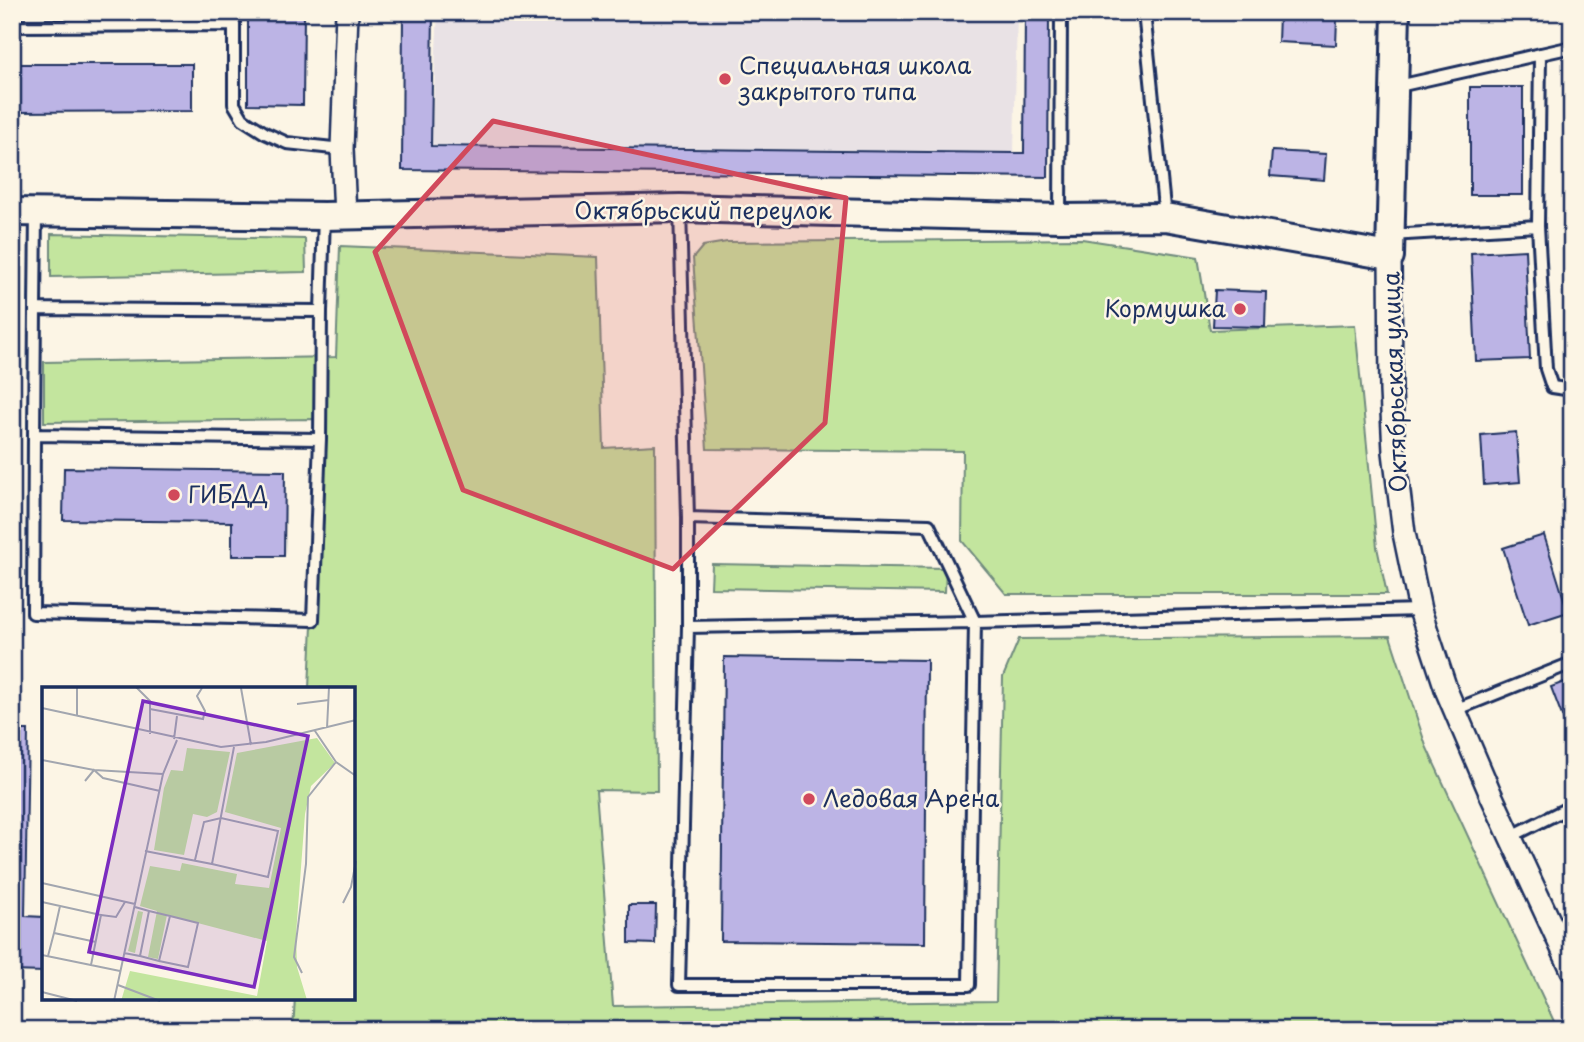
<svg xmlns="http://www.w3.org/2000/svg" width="1584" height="1042" viewBox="0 0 1584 1042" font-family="'Playpen Sans',sans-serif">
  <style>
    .built { fill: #e9e2e5 }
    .green { fill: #c3e59e; stroke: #6f8a7e; stroke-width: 2 }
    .building { fill: #bcb4e5; stroke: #1b2f5e; stroke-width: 2 }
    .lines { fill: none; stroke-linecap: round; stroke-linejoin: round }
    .service-casing { stroke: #1b2f5e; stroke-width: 16 }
    .minor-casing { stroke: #1b2f5e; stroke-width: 26 }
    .tertiary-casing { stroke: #1b2f5e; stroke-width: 32 }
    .service { stroke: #fcf5e5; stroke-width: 10 }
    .minor { stroke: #fcf5e5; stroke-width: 21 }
    .tertiary { stroke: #fcf5e5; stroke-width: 26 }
    .marked { fill: #d1495b; fill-opacity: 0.2; stroke: #d1495b; stroke-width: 5; stroke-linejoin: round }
    .poi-dot { fill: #d1495b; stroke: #fcf5e5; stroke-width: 2.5 }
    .labels { text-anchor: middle; stroke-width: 5; stroke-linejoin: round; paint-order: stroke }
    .poi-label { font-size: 23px; fill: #1b2f5e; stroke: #fcf5e5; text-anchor: start }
    .street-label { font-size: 23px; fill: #1b2f5e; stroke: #fcf5e5 }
    .inset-road { fill: none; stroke: #a2a6af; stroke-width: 2 }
    .view { fill: #7b2cbf; fill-opacity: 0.15; stroke: #7b2cbf; stroke-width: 3.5 }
    .inset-edge { fill: none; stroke: #1b2f5e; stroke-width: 3.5 }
  </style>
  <rect width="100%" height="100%" fill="#fcf5e5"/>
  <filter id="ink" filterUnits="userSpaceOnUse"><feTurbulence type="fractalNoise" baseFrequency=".0143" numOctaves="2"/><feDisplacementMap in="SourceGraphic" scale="14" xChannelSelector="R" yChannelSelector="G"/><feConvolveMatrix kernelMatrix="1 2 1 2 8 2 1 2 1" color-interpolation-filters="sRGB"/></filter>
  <g filter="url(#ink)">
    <path class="built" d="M438 12H1017L1014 153 431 146Z"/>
    <path class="green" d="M51 234 305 239 306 272 51 277Z
      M1082 239 1198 257 1210 330 1355 325 1377 547 1387 594H1006L962 541 963 451 707 449 693 258 703 246 727 242Z
      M340 246 598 257 604 448 655 445 657 791 596 790 613 1006 996 1001 1003 677 1019 639 1390 636 1426 746 1558 1030H293L295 998H354V688H309L322 419 44 422V362L336 357Z
      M712 564 946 568 945 592 711 588Z"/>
    <path class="building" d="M248 12H304L303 105 248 104Z
      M403 12H433L431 146 1014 153H1024L1025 12H1049L1048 177 402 170Z
      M1279 15 1337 18 1336 45 1278 42Z
      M12 64H192V111L12 112Z
      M1470 87H1523V195H1470Z
      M1272 151 1326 154 1324 180 1270 176Z
      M1525 250 1530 359 1476 361 1471 253Z
      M1215 290 1266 292 1265 327 1213 326Z
      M1516 432 1520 482 1484 485 1481 435Z
      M64 468 285 471 284 556H232V522L63 520Z
      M1544 535 1568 612 1528 625 1503 548Z
      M724 657 927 660 925 943 721 941Z
      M1572 679V742L1551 687Z
      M12 730H28L25 916 44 917V972L12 971Z
      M629 905H656L655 944 629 943Z"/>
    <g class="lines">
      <g class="service-casing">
        <path id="service" d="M1144 12 1165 217
          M234 25V104L243 119 265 133 287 143 342 149
          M12 26 234 25V12
          M1540 54 1538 226 1546 369 1552 387 1572 390
          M1394 87 1572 47
          M680 208 688 518V627L975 622 1420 610
          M36 213 35 309 321 311 324 216
          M1060 218 1061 12
          M1391 235 1538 226
          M35 309 34 435 320 439 321 311
          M34 435 33 613 313 620 320 439
          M688 518 929 525 975 622 969 985H679L688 627
          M1455 710 1572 663
          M1510 837 1572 806"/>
      </g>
      <g class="minor-casing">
        <path id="minor" d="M345 215 342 149 347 12
          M1390 256 1391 391 1394 452 1404 533 1420 610 1447 692 1491 795 1572 970"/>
      </g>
      <g class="tertiary-casing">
        <path id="tertiary" d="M12 212 324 216 680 208 1060 218 1165 217 1390 256 1396 12"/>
      </g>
      <use href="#service" class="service"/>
      <use href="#minor" class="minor"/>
      <use href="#tertiary" class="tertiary"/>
    </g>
  </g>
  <path class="marked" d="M493 121 846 198 825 423 673 569 463 490 375 252Z"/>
  <g class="poi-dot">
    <circle cx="725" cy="79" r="7"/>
    <circle cx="1240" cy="309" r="7"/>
    <circle cx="174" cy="495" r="7"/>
    <circle cx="809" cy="799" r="7"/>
  </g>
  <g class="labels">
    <g class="poi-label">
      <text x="739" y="74">Специальная школа<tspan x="739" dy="26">закрытого типа</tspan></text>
      <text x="1226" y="317" text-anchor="end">Кормушка</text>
      <text x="188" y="503">ГИБДД</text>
      <text x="823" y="807">Ледовая Арена</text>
    </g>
    <g class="street-label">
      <text x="703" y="219">Октябрьский переулок</text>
      <text transform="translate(1395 382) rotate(-92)" y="8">Октябрьская улица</text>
    </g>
  </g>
  <g transform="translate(42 687)">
    <rect width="313" height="313" fill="#fcf5e5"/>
    <path d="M275 51 293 76 269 99 263 127 254 247 255 280 265 313 79 314 88 284 215 309 225 254 125 228 116 272 106 270 115 224 98 219 108 179 138 184 140 176 195 187 193 197 227 201 239 141 183 125 195 66ZM145 61 188 65 175 125 165 130 151 127 142 168 112 163 122 101 129 83 141 84ZM96 224 101 225 93 266 86 264Z" fill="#c3e59e"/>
    <path class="inset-road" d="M94 0 108 14V47M199 1 209 58M255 17 287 13M0 21 179 60 224 55 314 33M108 22 161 32 163 24 155 9 160 1M35 29V0M285 41 287 0M273 44 294 75 314 89M132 52 135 29M0 73 52 83 121 87M43 94 52 83 61 91 118 104M103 164 170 177 192 60M153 173 162 135 179 131 236 144 226 190 170 177M0 196 93 217M0 215 59 228 49 278M301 216 309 200 314 174M59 228 74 230 83 215M12 246 18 219M82 266 98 269 107 224 93 220M0 268 78 284M6 269 12 246 54 255M98 269 117 274 128 229 107 224M117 274 146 280 156 236 128 229M260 286 252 270 264 177 266 110 294 75M76 298 118 314M0 305 35 314M72 314 121 87 135 53"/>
    <path class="view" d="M101 14 266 49 212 300 47 265Z"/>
    <rect width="313" height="313" class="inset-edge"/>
  </g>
  <rect width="1584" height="1042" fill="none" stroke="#fcf5e5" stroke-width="42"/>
  <rect x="21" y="21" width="1542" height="1000" fill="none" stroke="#1b2f5e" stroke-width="2.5" filter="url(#ink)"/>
</svg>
